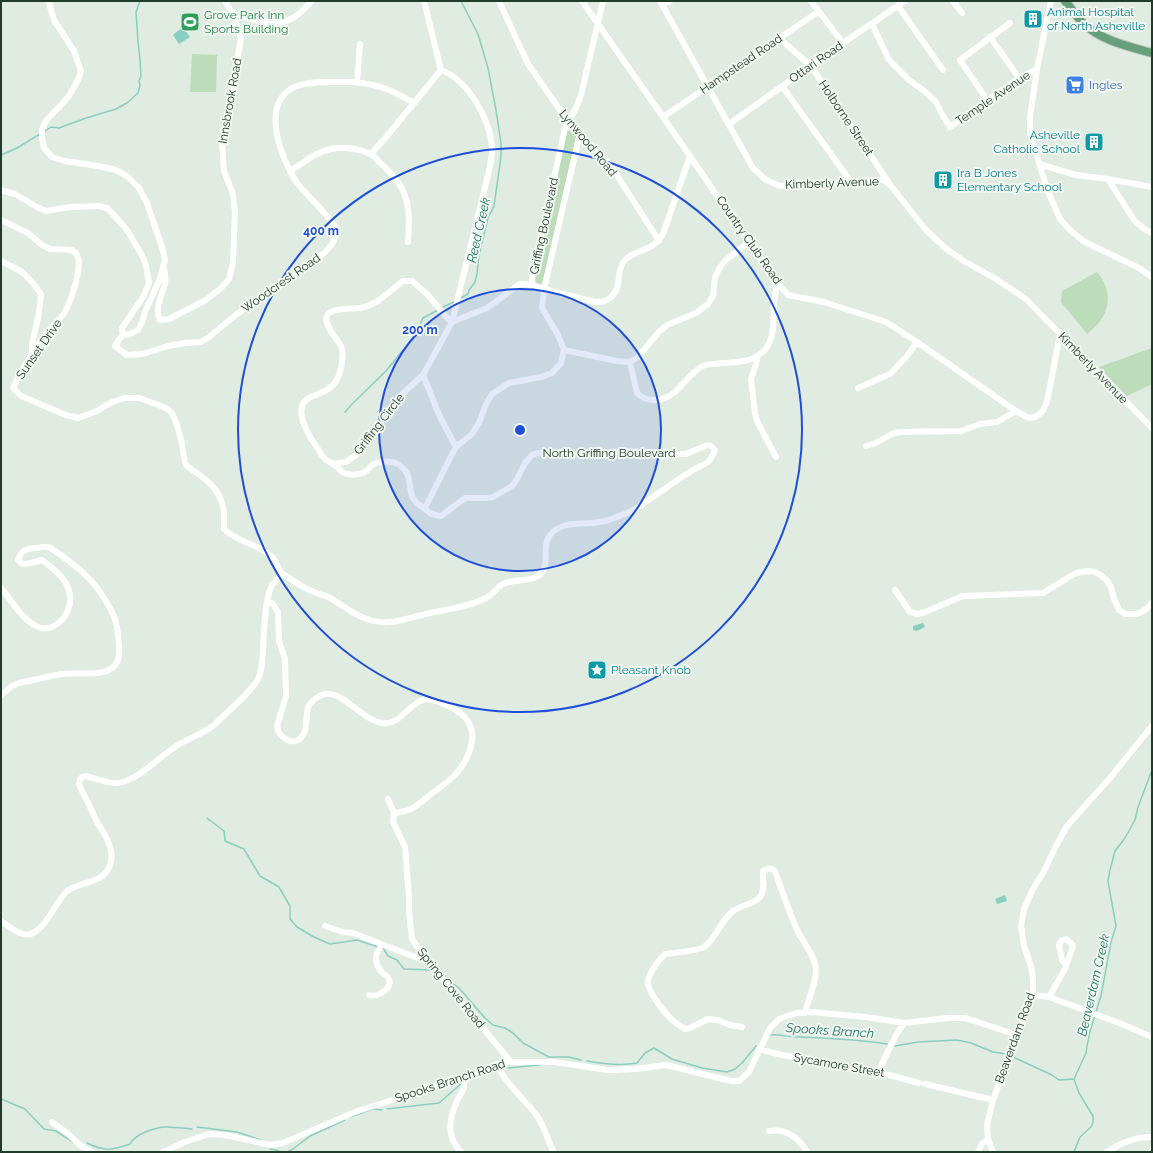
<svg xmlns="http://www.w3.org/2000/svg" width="1153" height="1153" viewBox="0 0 1153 1153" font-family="Raleway,sans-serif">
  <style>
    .green { fill: #bddcba }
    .water { fill: #89cfc0 }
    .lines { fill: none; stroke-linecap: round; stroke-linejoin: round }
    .stream { stroke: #89cfc0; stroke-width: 1.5 }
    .major-casing { stroke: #c1c8c3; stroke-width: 10 }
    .minor { stroke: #fff; stroke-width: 6 }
    .major { stroke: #669f7b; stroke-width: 8 }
    .ring { fill: none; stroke: #1d4ed8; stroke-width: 2 }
    .labels { text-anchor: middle; stroke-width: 4; stroke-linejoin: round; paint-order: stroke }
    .culture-label { font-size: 12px; fill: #0d838f; stroke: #f1f7f1; text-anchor: start }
    .leisure-label { font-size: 12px; fill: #27864d; stroke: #f1f7f1; text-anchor: start }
    .street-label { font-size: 12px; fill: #213b2a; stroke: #f1f7f1 }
    .shop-label { font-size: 12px; fill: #366cbe; stroke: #f1f7f1; text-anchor: start }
    .water-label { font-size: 13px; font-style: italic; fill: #1d7563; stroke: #f1f7f1 }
    .centre { fill: #1d4ed8; stroke: #f1f7f1; stroke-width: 2 }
    .ring-label { font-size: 12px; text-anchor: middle; font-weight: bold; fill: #1d4ed8; stroke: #f1f7f1; stroke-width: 4; stroke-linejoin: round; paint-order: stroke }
  </style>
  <rect width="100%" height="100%" fill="#e0ebe2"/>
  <path class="green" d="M192 54 217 55 216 92H190Z
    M568 131H572L576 136 545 280 543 283 539 284 536 282 535 278 566 133Z
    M1097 272C1115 293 1110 317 1087 334L1061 302 1062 291Z
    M1152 348V384L1127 396 1099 367Z"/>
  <path class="water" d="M183 27 190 37 179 44 173 35Z
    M923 623 925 627 917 631 913 630V626Z
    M1005 895 1007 901 997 904 995 899Z"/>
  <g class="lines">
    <path class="stream" d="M45 131 51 127 59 128 86 118 116 109 127 103 138 93 140 85 139 81 141 76 140 59 138 42 136 12 140 1
      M1 155 17 148 40 134
      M461 298 468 294 469 290 475 282 477 274 479 255 488 218 494 206 501 157V143L496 110 488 68 478 34 461 1
      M441 308 456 301
      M345 412 352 404 386 371 416 334 423 318 438 310
      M207 818 224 831 225 841 244 849 260 876 279 887 290 906V919L297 927 314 937 330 944 357 940 378 947
      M383 948 388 956 397 960 404 969 431 970
      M440 972 446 976
      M451 982 459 988 485 1018 493 1025 505 1028 513 1033 523 1043 549 1057H569L581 1060
      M1096 1012 1101 996 1111 942 1116 926 1108 881 1110 870 1115 851 1125 838 1135 820 1138 807 1152 770
      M771 1035C780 1034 787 1037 796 1037 826 1038 857 1039 887 1044
      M895 1046 918 1042 957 1040 971 1043 993 1052 1006 1054
      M1013 1057 1052 1075 1059 1080 1074 1079
      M587 1061C603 1064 620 1066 637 1063L645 1053 654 1048 672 1059 702 1068 727 1072 735 1069 742 1063 756 1046
      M501 1066 507 1068 539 1065
      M470 1079 494 1068
      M1 1099 25 1109 44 1129 56 1131 73 1142
      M387 1109 439 1103 462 1083
      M350 1117 373 1109 382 1110
      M197 1127 237 1132 261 1140
      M87 1143C105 1152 113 1150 130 1144 135 1134 156 1127 166 1127 175 1127 183 1128 192 1129
      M270 1149 276 1150 281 1152
      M287 1152 293 1149 310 1136 345 1120
      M1074 1152 1080 1137 1091 1127 1093 1122V1116L1079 1093 1074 1079 1086 1053 1089 1035 1095 1015"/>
    <g class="major-casing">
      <path id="major" d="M1065 1C1071 8 1076 16 1083 23 1102 41 1127 46 1152 53"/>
    </g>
    <path class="minor" d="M49 1V3L54 20 74 51 81 71 78 80 69 96 45 122 42 130V138L44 148 52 157 65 161 98 166 116 170 127 176 139 188 147 203 162 247 165 260 159 281 145 312 142 322 138 330 128 335 123 334
      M499 1 528 64 569 123 611 166 659 241
      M582 1 663 117 749 242 777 282 788 295 824 302 886 322 917 342 1016 411 1029 418 1035 417 1042 412 1047 402 1060 334
      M660 1 753 168 766 180 780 186 851 182 875 180H884L891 186 926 230 944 247 962 260 996 279 1026 299 1152 428
      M811 1 843 43
      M953 1 962 13
      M1051 1 1037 69 1030 117V133L1047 189 1060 219 1070 230 1083 241 1139 268 1152 277
      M662 5 670 1
      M898 6 943 70
      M233 13C252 20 273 29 293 18 300 14 306 7 312 1
      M872 24 889 60 909 80 923 90 936 102 943 116 950 127 1019 78 1037 69
      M990 37 1019 78
      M779 38 811 66 889 183
      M357 81 360 44
      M782 86 851 182
      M987 100 960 60 1010 23
      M663 117 818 12
      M729 124 843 43 905 1
      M371 154 387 136 441 70
      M1039 164 1076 175 1108 179 1152 187
      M290 171C303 163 316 152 331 149 343 147 359 148 370 154 374 155 376 159 379 162 390 172 402 183 406 199 410 212 409 227 408 242
      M1108 179 1134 220 1144 229 1152 233
      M1 190 15 194 37 207 46 211 70 207 99 206 107 208 113 214 127 230 143 257 146 266 149 283 143 297 122 328 123 334
      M1 220 28 233 42 245 50 249 72 250C76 253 79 257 79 262 79 276 71 301 65 312 60 320 52 326 47 333 34 350 22 368 13 388L21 396 66 415 78 418 97 411 110 403 124 398H139L156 404 166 408 172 413 176 422 181 439 185 463 187 466C203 477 219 487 223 507 225 514 224 522 224 529 237 542 258 544 271 556 277 561 278 569 282 574 284 575 286 576 288 577 296 583 304 588 314 592 318 594 323 595 328 597 342 604 354 616 370 620 389 626 408 618 426 614 446 609 466 608 484 599 492 596 496 588 503 584 514 579 528 582 538 576 556 565 532 538 563 526 572 523 581 524 590 523 600 523 613 519 622 515 634 511 643 504 653 497 666 488 680 478 693 470 698 467 705 465 709 461 712 458 713 454 715 450L711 446 708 445 686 454H675L624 451 569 455 537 453 532 455 525 463 517 479 513 485 507 489 493 497 487 498H465L441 516C432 515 431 514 425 509 420 505 414 502 412 496 408 484 412 473 398 464 391 460 378 461 372 465 370 467 368 470 365 472 359 475 348 476 342 472 339 469 336 466 333 464 330 462 327 461 325 459 322 456 320 452 318 449 311 439 295 415 304 402 309 396 316 395 323 392 336 386 341 375 342 361 343 356 343 350 341 346 337 339 321 322 328 314 333 308 352 309 360 308 378 305 389 291 403 281H412L428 295 449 320 452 322 489 171C490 163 493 155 492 147 490 119 468 80 441 70L424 1
      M1 261 22 272 33 283 41 294 39 313 32 344V353
      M164 268C165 273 166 279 165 284 162 295 154 310 160 320L169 319 206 300 221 288 229 279 233 262 235 212 233 194 224 171 222 142 228 116 241 38C238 24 233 13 225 1
      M532 285V279L565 128 576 108 581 95 603 1
      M123 334 115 346 127 355 143 354 168 346 185 343 201 342 209 337 237 314 324 253C330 247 338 239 336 229 333 219 305 194 297 183 281 159 258 101 297 86 311 81 328 82 343 82 370 81 391 89 414 103
      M564 350 617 361 630 362 638 357 658 333 667 325 696 313 708 304 713 296 715 277 719 269 725 261 749 242
      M756 357 757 361 751 379 755 413 757 421 776 457
      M630 362 637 393C648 404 664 401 675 392 685 383 693 370 705 365 707 364 711 364 714 364 732 361 755 365 767 347 775 335 773 317 774 303 775 296 776 289 777 282
      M423 375 440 417 456 447
      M858 388 890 374 907 356 917 342
      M866 446 876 443 894 433 902 432 961 431 980 424 997 422 1016 411
      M333 464 346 462 356 455 401 395 423 375 452 322 487 308 520 284 532 285 544 289 595 302C601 302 605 302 610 298 624 287 614 271 626 259 633 252 645 251 653 245 658 242 660 238 663 234L690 156
      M425 508 449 460 456 447 472 434 479 423 486 404 492 394 509 383 541 377 552 373 561 363 564 350 558 335 542 308 544 289 580 133
      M1 588C13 601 20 618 36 626 50 634 66 620 69 607 72 600 69 590 66 583 60 573 51 567 42 560L31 563 22 564 18 560C21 551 26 548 36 548 39 548 45 546 48 547 52 548 57 553 61 555 83 571 97 584 110 608 117 620 118 632 119 646 120 654 119 663 112 668 99 677 76 672 61 674 47 677 33 680 19 683L12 686 1 695
      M895 590 910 612 917 614 925 612 963 596 1043 593 1074 574 1081 572 1088 571 1095 572 1102 576 1107 581 1111 587 1114 599 1119 610 1125 614H1137L1145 610 1152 603
      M268 601 273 604 278 612 279 641 285 659 286 696 277 726C279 739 295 748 303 735 311 723 300 707 318 697 321 695 325 693 329 694 346 695 363 720 382 723 401 725 407 705 423 700 430 698 436 701 443 704 473 715 480 735 464 763 456 777 443 785 431 794 424 800 417 807 409 810 404 812 399 812 394 813L388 799
      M394 813 393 822 405 847 409 898V912L412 939 428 962 511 1062
      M1 921C9 926 20 937 31 934 46 928 55 904 66 892 78 880 107 886 111 861 114 848 104 833 97 822 92 811 87 800 81 789L79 784 80 779 82 777 86 776C94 778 108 784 116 783 136 783 161 755 178 745 189 738 202 734 213 726 225 714 253 691 259 677 262 669 262 660 263 652 264 636 264 599 272 585 275 581 279 577 283 574
      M325 926 343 932 353 933 428 962
      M369 995C374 997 379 995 384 991 390 987 392 981 386 975 386 975 381 972 381 971 379 969 376 963 376 960 375 954 379 949 382 945
      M1033 995 1049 997 1122 1024 1152 1037
      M1049 997 1065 969 1073 946 1071 943 1066 939 1061 941 1059 945 1062 960 1066 965
      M742 1027 730 1025 717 1020 708 1019 690 1028 685 1029C680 1026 674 1022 670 1018 664 1012 646 989 648 981 650 971 658 961 665 954 673 953 697 951 704 947 717 938 720 921 733 911 741 905 753 905 760 897 766 889 762 880 763 871 768 869 771 867 775 871 782 891 789 912 798 932 804 943 816 958 816 971 816 983 808 1000 805 1013
      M759 1049 782 1055 878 1072 919 1083
      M497 1064C505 1084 524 1098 537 1116 545 1127 547 1140 554 1152
      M878 1072 896 1035 904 1023
      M925 1084 993 1100
      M52 1122 68 1134 81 1146 92 1152
      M769 1131C786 1128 799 1138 807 1152
      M163 1152 185 1142 209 1134 225 1135 270 1145 283 1143 355 1112 464 1077 497 1064 505 1062H554L608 1070 636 1069 666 1065 731 1081H739L749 1072 770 1028 779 1019 796 1013 811 1012 866 1017 904 1023 948 1018H965L1017 1035
      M461 1152C446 1137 449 1119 457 1101 459 1097 463 1092 464 1087 465 1084 464 1080 464 1077
      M978 1152 982 1144 988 1139
      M993 1152 988 1139 987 1125 993 1100 1033 995V980L1031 966 1024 946 1021 926 1024 909 1033 889 1043 873 1056 846 1067 826 1110 778 1152 726
      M1107 1152C1120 1143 1136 1137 1152 1137
      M1151 1152 1152 1150"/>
    <use href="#major" class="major"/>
  </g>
  <circle cx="520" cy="430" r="141" fill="#1d4ed8" fill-opacity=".12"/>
  <g class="ring">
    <circle cx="520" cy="430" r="141"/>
    <circle cx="520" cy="430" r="282"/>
  </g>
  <defs>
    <g id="building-square" transform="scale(1)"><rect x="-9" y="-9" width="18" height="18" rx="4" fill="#0f9aa8" stroke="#f1f7f1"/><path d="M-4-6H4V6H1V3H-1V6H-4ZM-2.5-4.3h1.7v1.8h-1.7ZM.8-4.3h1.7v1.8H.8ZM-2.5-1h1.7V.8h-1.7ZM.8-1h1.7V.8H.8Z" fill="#fff"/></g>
    <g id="stadium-square" transform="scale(1)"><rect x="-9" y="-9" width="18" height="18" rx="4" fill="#2e9e5b" stroke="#f1f7f1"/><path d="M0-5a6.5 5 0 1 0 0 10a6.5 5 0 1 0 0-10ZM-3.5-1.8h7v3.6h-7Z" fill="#fff"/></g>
    <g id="supermarket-square" transform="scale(1)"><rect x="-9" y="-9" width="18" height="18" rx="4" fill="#3f7fe0" stroke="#f1f7f1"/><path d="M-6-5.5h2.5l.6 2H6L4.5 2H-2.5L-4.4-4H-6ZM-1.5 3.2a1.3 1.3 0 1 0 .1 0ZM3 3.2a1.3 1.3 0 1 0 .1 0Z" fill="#fff"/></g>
    <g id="sight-square" transform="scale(1)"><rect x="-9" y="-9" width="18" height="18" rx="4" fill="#0f9aa8" stroke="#f1f7f1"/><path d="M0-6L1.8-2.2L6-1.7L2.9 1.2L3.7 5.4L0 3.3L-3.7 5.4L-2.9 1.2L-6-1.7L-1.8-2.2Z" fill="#fff"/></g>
  </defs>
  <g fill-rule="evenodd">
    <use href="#building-square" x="1033" y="19"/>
    <use href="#stadium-square" x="190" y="22"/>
    <use href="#supermarket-square" x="1075" y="85"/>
    <use href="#building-square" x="1094" y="142"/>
    <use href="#building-square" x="943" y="180"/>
    <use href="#sight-square" x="597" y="670"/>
  </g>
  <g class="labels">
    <g class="culture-label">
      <text x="1047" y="16">Animal Hospital<tspan x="1047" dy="14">of North Asheville</tspan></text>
      <text x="1080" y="139" text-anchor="end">Asheville<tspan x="1080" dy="14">Catholic School</tspan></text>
      <text x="957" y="177">Ira B Jones<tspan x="957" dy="14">Elementary School</tspan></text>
      <text x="611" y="674">Pleasant Knob</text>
    </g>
    <g class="leisure-label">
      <text x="204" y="19">Grove Park Inn<tspan x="204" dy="14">Sports Building</tspan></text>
    </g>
    <g class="street-label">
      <text transform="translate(816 62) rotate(-35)" y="4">Ottari Road</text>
      <text transform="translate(741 64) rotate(-34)" y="4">Hampstead Road</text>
      <text transform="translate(993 98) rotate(-34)" y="4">Temple Avenue</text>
      <text transform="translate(230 101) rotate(-80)" y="4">Innsbrook Road</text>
      <text transform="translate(846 118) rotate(56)" y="4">Holborne Street</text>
      <text transform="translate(588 143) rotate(50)" y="4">Lynwood Road</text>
      <text transform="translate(832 183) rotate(-2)" y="4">Kimberly Avenue</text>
      <text transform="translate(544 226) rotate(-78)" y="4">Griffing Boulevard</text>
      <text transform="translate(749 240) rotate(55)" y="4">Country Club Road</text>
      <text transform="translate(281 283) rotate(-35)" y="4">Woodcrest Road</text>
      <text transform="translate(39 349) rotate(-55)" y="4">Sunset Drive</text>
      <text transform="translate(1093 368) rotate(46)" y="4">Kimberly Avenue</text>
      <text transform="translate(379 424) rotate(-52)" y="4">Griffing Circle</text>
      <text x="609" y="457">North Griffing Boulevard</text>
      <text transform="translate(451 988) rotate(51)" y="4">Spring Cove Road</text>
      <text transform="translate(1015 1038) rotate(-70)" y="4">Beaverdam Road</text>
      <text transform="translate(839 1065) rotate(10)" y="4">Sycamore Street</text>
      <text transform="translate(450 1081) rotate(-18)" y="4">Spooks Branch Road</text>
    </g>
    <g class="shop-label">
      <text x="1089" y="89">Ingles</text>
    </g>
    <g class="water-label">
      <text transform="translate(478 230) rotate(-77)" y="5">Reed Creek</text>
      <text transform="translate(1093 985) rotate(-77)" y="5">Beaverdam Creek</text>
      <text transform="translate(830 1030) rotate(4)" y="5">Spooks Branch</text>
    </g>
  </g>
  <circle cx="520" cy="430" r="6" class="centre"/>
  <g class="ring-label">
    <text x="321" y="235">400 m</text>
    <text x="420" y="334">200 m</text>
  </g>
  <rect width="1153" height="1153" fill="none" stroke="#213b2a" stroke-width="4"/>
</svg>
